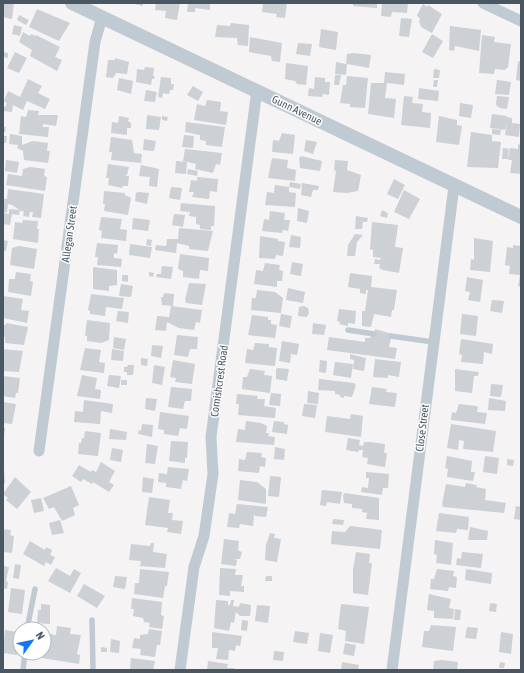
<svg xmlns="http://www.w3.org/2000/svg" width="524" height="673" viewBox="0 0 524 673" font-family="'Asap Condensed',sans-serif">
  <style>
    .building { fill: #cdd0d5 }
    .lines { fill: none; stroke-linecap: round; stroke-linejoin: round }
    .service { stroke: #c0cad2; stroke-width: 5.5 }
    .minor { stroke: #c0cad2; stroke-width: 11 }
    .tertiary { stroke: #c0cad2; stroke-width: 14 }
    .labels { text-anchor: middle; stroke-width: 3; stroke-linejoin: round; paint-order: stroke }
    .street-label { font-size: 11px; fill: #495762; stroke: #fff }
  </style>
  <rect width="100%" height="100%" fill="#f5f3f3"/>
  <path class="building" d="M3 3H14L12 19 3 17Z
    M130 3H143V6Z
    M156 3H180L177 20 165 18 166 11 155 10Z
    M188 3H210V10L195 8V12H187Z
    M263 3H287L285 18 276 17 277 14 262 12Z
    M353 3H377V8L353 6Z
    M382 3H408L407 13 392 12 391 17 381 16Z
    M423 4 427 7 428 5 442 14 432 33 421 27 419 21 420 19 417 15Z
    M37 9 70 23 59 41 29 27Z
    M19 15 29 20 26 25 17 20Z
    M401 18 412 19 409 37 399 36Z
    M231 23 249 25 248 46 238 45 237 38 215 37 217 25 230 26Z
    M14 25 22 27 20 36 12 34Z
    M450 26 481 30 479 51 455 46 454 51 449 50Z
    M321 29 338 32 336 50 319 47Z
    M23 32 30 36 31 34 36 36V35L60 47 55 57 62 60 57 71 30 56 32 50 19 42Z
    M432 34 443 41 433 58 422 52Z
    M482 35 495 37 494 42 511 44 508 68H506V70L495 69 494 74 479 73Z
    M250 37 282 43 280 62 272 61 271 56 249 52Z
    M298 43 312 44 310 56 296 54Z
    M3 52 8 53V58L3 57Z
    M15 52 27 58 19 73 7 68Z
    M353 53 371 55 369 68 347 64 346 75 335 74 336 62 346 64 347 54Z
    M115 58 129 62 127 74 116 73 113 78 106 77 108 60H115Z
    M518 61 521 62V81L516 80Z
    M286 63 308 66 306 85 297 84 295 81 285 79Z
    M145 67 154 68 153 76H155L154 79H152L151 85 136 82 137 69 144 70Z
    M434 69 440 70 439 78H433Z
    M385 72 405 74 404 85 387 83 385 98 396 99 394 118 368 114 371 83H384Z
    M335 75H341L339 85H334Z
    M347 76 368 78 365 108 350 107V104L340 103 343 85H346Z
    M161 77 171 78V84H174L173 90H170L169 94 163 93 162 98 158 97Z
    M315 77 325 78V82H330L329 95 323 94 322 97 308 96 309 88 314 89Z
    M119 78 133 81 131 94 117 90Z
    M28 79 42 86 38 93 50 99 45 109 27 101 23 110 13 105 12 112 3 111V107H5L7 103 4 101 8 91 20 97Z
    M434 80H438L437 87H433Z
    M497 80 511 82 509 95 495 94Z
    M193 86 203 92 198 101 187 95Z
    M419 88 439 91 438 101 418 99Z
    M146 90 157 92 155 102 144 101Z
    M404 96 413 97 412 103 423 104 422 112 431 113 430 128 401 125Z
    M497 96 509 97 507 109 500 108 496 105Z
    M207 100 221 102 220 111 228 112 226 125 194 120 197 104 205 106Z
    M460 103 473 105 471 118 459 116Z
    M28 110 39 111 38 115H58L56 126 43 124V127H49L48 137 19 134 21 116 26 117Z
    M492 114 507 116 506 117 512 118V123L520 124 519 137 505 135 507 123 505 130 490 128Z
    M147 115 161 117 159 130 146 129Z
    M119 116 129 118 128 121 131 123V128H127V135L111 133 112 122 118 123Z
    M162 116 168 117 167 121 162 120Z
    M439 116 457 120V125L462 126 459 145 436 142Z
    M186 122 225 127 222 147 206 145V141L200 140V135L185 132Z
    M3 127H6L5 132H3Z
    M492 129 501 130 500 135 492 134Z
    M471 132 492 135V141L501 142 498 168 467 167Z
    M282 133 295 135 293 154 272 152 273 140 279 141Z
    M10 134 22 136V145L33 141 48 143 47 151H50L48 163 24 160 23 151 17 148 18 145 9 144Z
    M184 135 194 136 193 148 182 147Z
    M3 136H7L6 143H3Z
    M111 137 132 140 134 153 142 154 141 163 111 160 112 152H109Z
    M144 139 156 141 154 151 143 150Z
    M306 140 317 142 313 154 304 151Z
    M518 144 521 145V174L510 173 512 160H508L510 148 518 149Z
    M503 148 509 149 508 159H502Z
    M185 149 222 153 220 165 216 164 213 173 195 169 196 164 183 161Z
    M301 156 322 161 320 171 300 168 299 158Z
    M272 158 288 160 287 168 296 170 295 181 268 178Z
    M6 160 19 162 17 173 5 171Z
    M335 160 348 161 347 170 361 175 358 191 347 193 333 192 336 171 334 170Z
    M176 161 187 162 186 174 175 173Z
    M108 164 129 167 127 175 125 176H129L128 186H123L122 188 108 185 109 178H106Z
    M141 165 159 169 157 187 149 186 150 177 139 176Z
    M30 167 45 169 44 176 47 177 45 191 6 185 8 174 22 176 23 169Z
    M188 169 198 171 197 176 187 174Z
    M197 177 218 179 217 192 210 191 209 199 192 197 194 192H189L191 180 197 181Z
    M394 179 405 185 398 199 387 194Z
    M290 182 301 184 300 189 289 187Z
    M302 183 319 186 318 190H313L311 197 301 195Z
    M275 185 289 187V192L296 193 295 207 265 205 267 192 274 193Z
    M171 187 182 188 180 200 169 198Z
    M8 189 44 194 41 218 32 217 33 212 21 211 12 205 8 204 7 212 3 213V199H7Z
    M404 190 420 199 409 219 394 212Z
    M104 191 125 193V195L131 198 128 215 104 211 105 204H103Z
    M138 192 149 193 147 204 135 201 136 193Z
    M181 203 215 206 214 226H211V230L200 229V225L196 224V217L189 216 190 212 180 211Z
    M298 208 309 211 307 223 297 221Z
    M9 209 20 210 19 215 12 214 10 225 3 224V213L9 214Z
    M382 210 388 213 387 218 380 216Z
    M24 211 30 212 29 217 23 216Z
    M270 211 285 213 284 220H290L288 231 283 230 282 233 262 231 264 219 269 220Z
    M174 214 185 215 183 227 172 225Z
    M356 216 368 218 367 222H363L362 229H355Z
    M101 217 122 219 120 229 127 230 126 241 101 238 102 231 99 230Z
    M133 218 150 220 148 231 132 229Z
    M23 220 38 221 37 229H39L38 243 13 239 15 222 22 223Z
    M372 222 398 225 395 247 403 248 399 273 383 270 379 268 380 264H374L375 259 380 260 381 258 373 257V250L370 249Z
    M179 228 213 231 208 251 189 249V246L177 243 176 253 155 250 156 245 166 246 167 239H178Z
    M355 234 363 235 357 242 355 256H347L348 245Z
    M291 235 301 237 300 248 289 247Z
    M260 236 278 239V241L285 242 283 256 276 255 275 259 259 258Z
    M474 238 493 241 490 272 470 270 471 259 474 260Z
    M147 239 152 240 151 246 146 245Z
    M3 240 8 241 6 251H3Z
    M97 243 118 245 117 254 114 253V258L122 259 121 267 97 265 98 257H95Z
    M130 244 152 247 150 258 129 255Z
    M513 245 521 246V287L518 286 520 275 509 274 510 266 505 265 507 247 513 248Z
    M19 246 37 249 34 269 10 265 12 248Z
    M180 254 209 258 208 271 200 270 199 279 183 277V271L178 269Z
    M292 262 303 264 301 276 290 274Z
    M265 263 280 265 279 270 283 271 282 281H277V287L254 284 256 270 263 271Z
    M162 266 173 267 171 279 156 277 157 274H161Z
    M93 267 117 270V285L109 286V291L93 289Z
    M16 272 31 274 30 281 33 282 31 296 8 292 9 279H15Z
    M149 272 154 273 153 277 149 276Z
    M350 273 372 276 371 287 397 290 394 310H392L391 317 374 314 371 327 362 326V311H365L368 290H366V294L360 293V289L348 287Z
    M122 275H128V282L122 281Z
    M467 277 483 280 480 302 468 300 470 292 465 291Z
    M189 283 206 284 202 305 186 303 185 300Z
    M121 284 133 286 131 297 119 296Z
    M288 288 305 292 303 303 286 300Z
    M257 290 275 292 283 298 281 313 251 310 252 298H256Z
    M164 293 174 294 173 306 162 305 161 297H163Z
    M91 294 124 298 122 309 106 307 105 316 90 314V311L88 310Z
    M3 296 23 299 21 310 29 311 27 323 3 318Z
    M492 300 504 301 502 313 490 311Z
    M171 306 202 310 200 323 196 322 194 330 179 328 167 322 166 331 155 330 157 316 169 317Z
    M304 306 308 308 309 313 307 317 298 316 299 307Z
    M339 309 356 311 355 324 348 323V326L339 324 340 322 337 321Z
    M118 311 129 312 128 323 116 321Z
    M281 314 292 316 290 328 279 326Z
    M462 314 478 316 476 336 460 334Z
    M252 315 268 317V320H271V324L277 325 275 338 248 335Z
    M87 320 110 323 109 340 101 343 87 341V336H85Z
    M6 323 28 327 24 345 5 343V337H3V325H6Z
    M313 323 326 325 324 335 312 334Z
    M375 329 392 334 389 347 397 348 395 359 327 350 329 337 365 342V338H370L371 336H374Z
    M177 335 198 337 197 349H190L188 357 174 355Z
    M114 337 126 339 124 350 113 348Z
    M461 339 493 344 492 354 484 352 483 364 461 362 462 355 459 354Z
    M282 341 299 344 297 355 291 354 290 363 279 361Z
    M255 343 269 344V347L277 348 275 366 245 363 247 349 253 350Z
    M152 345 163 346 161 358 151 356Z
    M85 348 101 350 99 362 105 363 104 373 80 370Z
    M3 349 23 351 19 372 3 371Z
    M112 349 124 351 123 361 111 360Z
    M350 354 366 358 364 371 353 369 354 360 350 359Z
    M141 358 148 359 147 366 141 365Z
    M375 359 401 362 399 377 388 375V378L373 377Z
    M173 360 195 364 192 384 175 382 176 378 170 377Z
    M320 360 327 361 326 373 319 372Z
    M335 362 353 364 351 378 333 375Z
    M128 365H134L133 375H127V372H124V367H127Z
    M154 365 165 367 162 385 152 383Z
    M278 368 289 369 287 381 276 379V369Z
    M250 369 265 371 264 375 272 376 270 393 242 389 243 377H247Z
    M455 369 479 372 478 376H474L472 393 455 391Z
    M82 375 97 378 95 389 101 390 100 399 77 396Z
    M109 375 121 376 119 388 107 386Z
    M3 376 20 378 18 393H16L15 398 3 396Z
    M319 379 354 383 356 385 352 397 344 396V398L340 397V395L335 394V391L318 390Z
    M121 380H127V385H121Z
    M491 384 503 385 501 397 490 396Z
    M171 387 192 389 191 401H185L183 409 168 407Z
    M372 387 387 389 386 392 397 393 395 407 369 404Z
    M308 391 319 393 318 404 307 403Z
    M271 393 281 394 280 406 269 405Z
    M237 394 258 396 257 399H265L264 406 276 408 275 418 238 415 239 404H236Z
    M146 398 157 399 155 411 145 409Z
    M489 398 506 401 505 411 488 410Z
    M84 400 113 404 112 413 101 411 100 424 74 422 75 411 83 412Z
    M3 402 16 404 12 424 3 423Z
    M304 404 317 405 315 418 302 416Z
    M459 404 476 406 478 407 477 412 487 413 485 424 451 420 452 412 456 413Z
    M160 412 189 416 187 429 180 428 178 436 164 434V430L158 429Z
    M351 414 363 416 361 437 325 432 327 416 350 419Z
    M246 421 261 423 267 426 266 433H269L268 436 275 437 274 445 236 442 238 429 245 430Z
    M274 421 284 422V424L288 425 287 434 272 432Z
    M142 424 153 425 152 437 138 434 139 430 141 431Z
    M451 424 496 431 493 452 463 449 464 441 459 440 458 450 447 448Z
    M3 427 5 428 4 437H3Z
    M110 429 127 432 126 440 109 439Z
    M85 431 101 433 98 456 78 454 79 443H81L82 438H84Z
    M348 438 360 440 359 445 363 446 364 442H370L385 444 384 453H387L385 467 367 464 368 458 362 457 363 450H359L358 452 346 450Z
    M171 441 188 442 187 458H185V463L169 461Z
    M147 444 158 446 155 464 145 463Z
    M275 447 285 449 284 460 274 459Z
    M112 448 123 450 121 462 110 460Z
    M247 452 262 453 261 457 266 458 265 467 260 466 259 473 238 471 239 459 245 460Z
    M447 456 472 461 471 472H475L473 481 447 477 448 469 445 468Z
    M485 456 499 458 497 474 483 472Z
    M507 459 514 460 513 466 507 465Z
    M101 462 115 471 109 482 114 485 109 492 93 482 92 484 83 479 81 482 72 476 79 465 91 472 92 470 96 472Z
    M168 467 189 469 187 481 183 480 181 489 166 487V483L158 482 159 473 167 474Z
    M3 469H4L5 483H3Z
    M366 472 389 474 388 488H383L382 495 361 492 362 487 368 488 369 478H366Z
    M270 476 281 477 279 497 268 496Z
    M15 477 31 492 17 509 6 500 8 498 3 494Z
    M143 477 154 479 152 493 142 492Z
    M240 480 257 482 266 489V504L238 500Z
    M466 483 477 485 476 487 486 489 485 500 506 503 504 513 443 507 442 504 446 484 465 487Z
    M71 486 79 505 73 508 75 515 62 521 54 507 49 509 43 498Z
    M322 490 342 492 340 504 327 502 326 506 320 505Z
    M345 493 379 498V520L366 519 367 513 362 512V509L352 508V504L344 503 343 495Z
    M149 497 170 500 168 513H173L172 520 183 521 181 534 167 532 168 528 145 525Z
    M41 498 44 511 34 513 31 500Z
    M237 504 268 507 266 517 255 516 254 514 253 526 240 524 239 528 227 527 229 513 235 514Z
    M516 506 521 507V520L514 519Z
    M439 513 469 517 468 530 457 529 456 533 436 531Z
    M333 519 344 520 343 525 332 524Z
    M60 520 64 533 52 535 49 523Z
    M350 526 382 530 380 549 331 544 332 531 345 532Z
    M470 527 488 531 487 540H468Z
    M3 529 11 530 10 535 14 536 12 553 3 552Z
    M270 533 275 534 274 538 281 539 277 562 265 560 266 545Z
    M224 539 239 541 238 550 242 552 240 559H234L237 560 236 566 221 564Z
    M435 540 453 543 451 565 436 563 437 555 434 554Z
    M30 541 45 550 46 547 52 550 50 555 55 557 51 565 46 562 44 566 23 554Z
    M151 543H154L153 552 167 554 165 568 140 566 141 561 129 560 131 544 150 546Z
    M356 552 370 554 369 563H372L368 595 353 593V569Z
    M462 552 483 554 481 568 456 565 457 558 461 559Z
    M15 564 21 565 19 579 13 578Z
    M3 566 9 567 6 581 8 582 7 589 3 588Z
    M56 568 70 576 74 569 81 573 70 593 48 581Z
    M220 568 236 569 235 575H243L241 586H244V592L230 591V596L219 595Z
    M140 569 169 572 167 586H165L163 598 134 594 135 583H139Z
    M437 569 454 571 453 576 457 577 456 588 449 587 448 591 430 589 431 579H434Z
    M466 569 492 573 491 584 465 580Z
    M115 576 127 577 125 589 113 587Z
    M266 576H272V581H265Z
    M84 584 105 596 97 608 77 596Z
    M11 588 25 590 22 614 8 612Z
    M429 594 451 599 449 608 454 609 453 619 434 618V611L427 610Z
    M132 598 162 602 161 615 164 616 162 629 149 627 150 623 144 622 143 618 133 616 134 609H131Z
    M216 600 228 601V605H230L231 600H234L233 606 239 607 240 603 251 605 250 616H240L236 612 234 623 231 622 229 631 214 628Z
    M490 603 497 604 496 612 489 611Z
    M41 604 50 605V624L37 623 38 610H41Z
    M341 604 369 607 364 644 345 641 346 631 338 629Z
    M257 605 270 606 268 623 255 621Z
    M455 609 461 610 460 620H454Z
    M242 620 248 621 247 631 241 630Z
    M431 625 456 627 453 651 422 647 424 631H429Z
    M57 626 71 628 70 634 81 635 77 654 80 655 79 664 42 658V653H44V633L56 635Z
    M467 627 478 628 476 639 465 638Z
    M149 629 162 631 160 645H157L155 657 140 655 141 649 132 648 134 638 140 639V635L148 634Z
    M5 630 19 632 17 655 3 653Z
    M295 631 309 633 307 644 293 642Z
    M212 632 242 636 240 646 236 645 235 651 229 650 228 660 216 659 218 648H212Z
    M501 632 513 634 511 654 499 652Z
    M320 633 333 635 330 653 318 651Z
    M111 639 120 641 119 653 110 652Z
    M345 643 356 645 354 656 343 654Z
    M101 647 107 648V652H101Z
    M274 651 284 652 283 661 273 660Z
    M131 658 155 661 153 670H130Z
    M442 660 458 662 457 670H433L434 661Z
    M208 661 228 664 227 668H234V670H207Z
    M342 662 359 665 358 670H341Z
    M500 662 505 663 504 668H499Z"/>
  <g class="lines">
    <path class="service" d="M348 330 374 334
      M391 336 433 342
      M92 620 93 670
      M27 629 35 589
      M23 670 25 653"/>
    <path class="minor" d="M483 3 521 21
      M39 451 95 42 102 17
      M180 670 194 567 204 536 213 474 211 437 257 90
      M392 670 454 186"/>
    <path class="tertiary" d="M72 3 521 217"/>
  </g>
  <g class="labels">
    <g class="street-label">
      <text transform="translate(297 110) rotate(26)" y="4">Gunn Avenue</text>
      <text transform="translate(69 234) rotate(-82)" y="4">Allegan Street</text>
      <text transform="translate(219 381) rotate(-82)" y="4">Cornishcrest Road</text>
      <text transform="translate(422 428) rotate(-83)" y="4">Close Street</text>
    </g>
  </g>
  <rect width="524" height="673" fill="none" stroke="#495762" stroke-width="8"/>
  <g transform="translate(32 641) rotate(57)"><circle r="19" fill="#ffffff" stroke="#b6bcc0"/>
  <path d="M0-3L7 15L0 10L-7 15Z" fill="#1079f1"/>
  <text y="-6" font-size="11" font-weight="bold" text-anchor="middle" fill="#495762">N</text>
  </g>
</svg>
